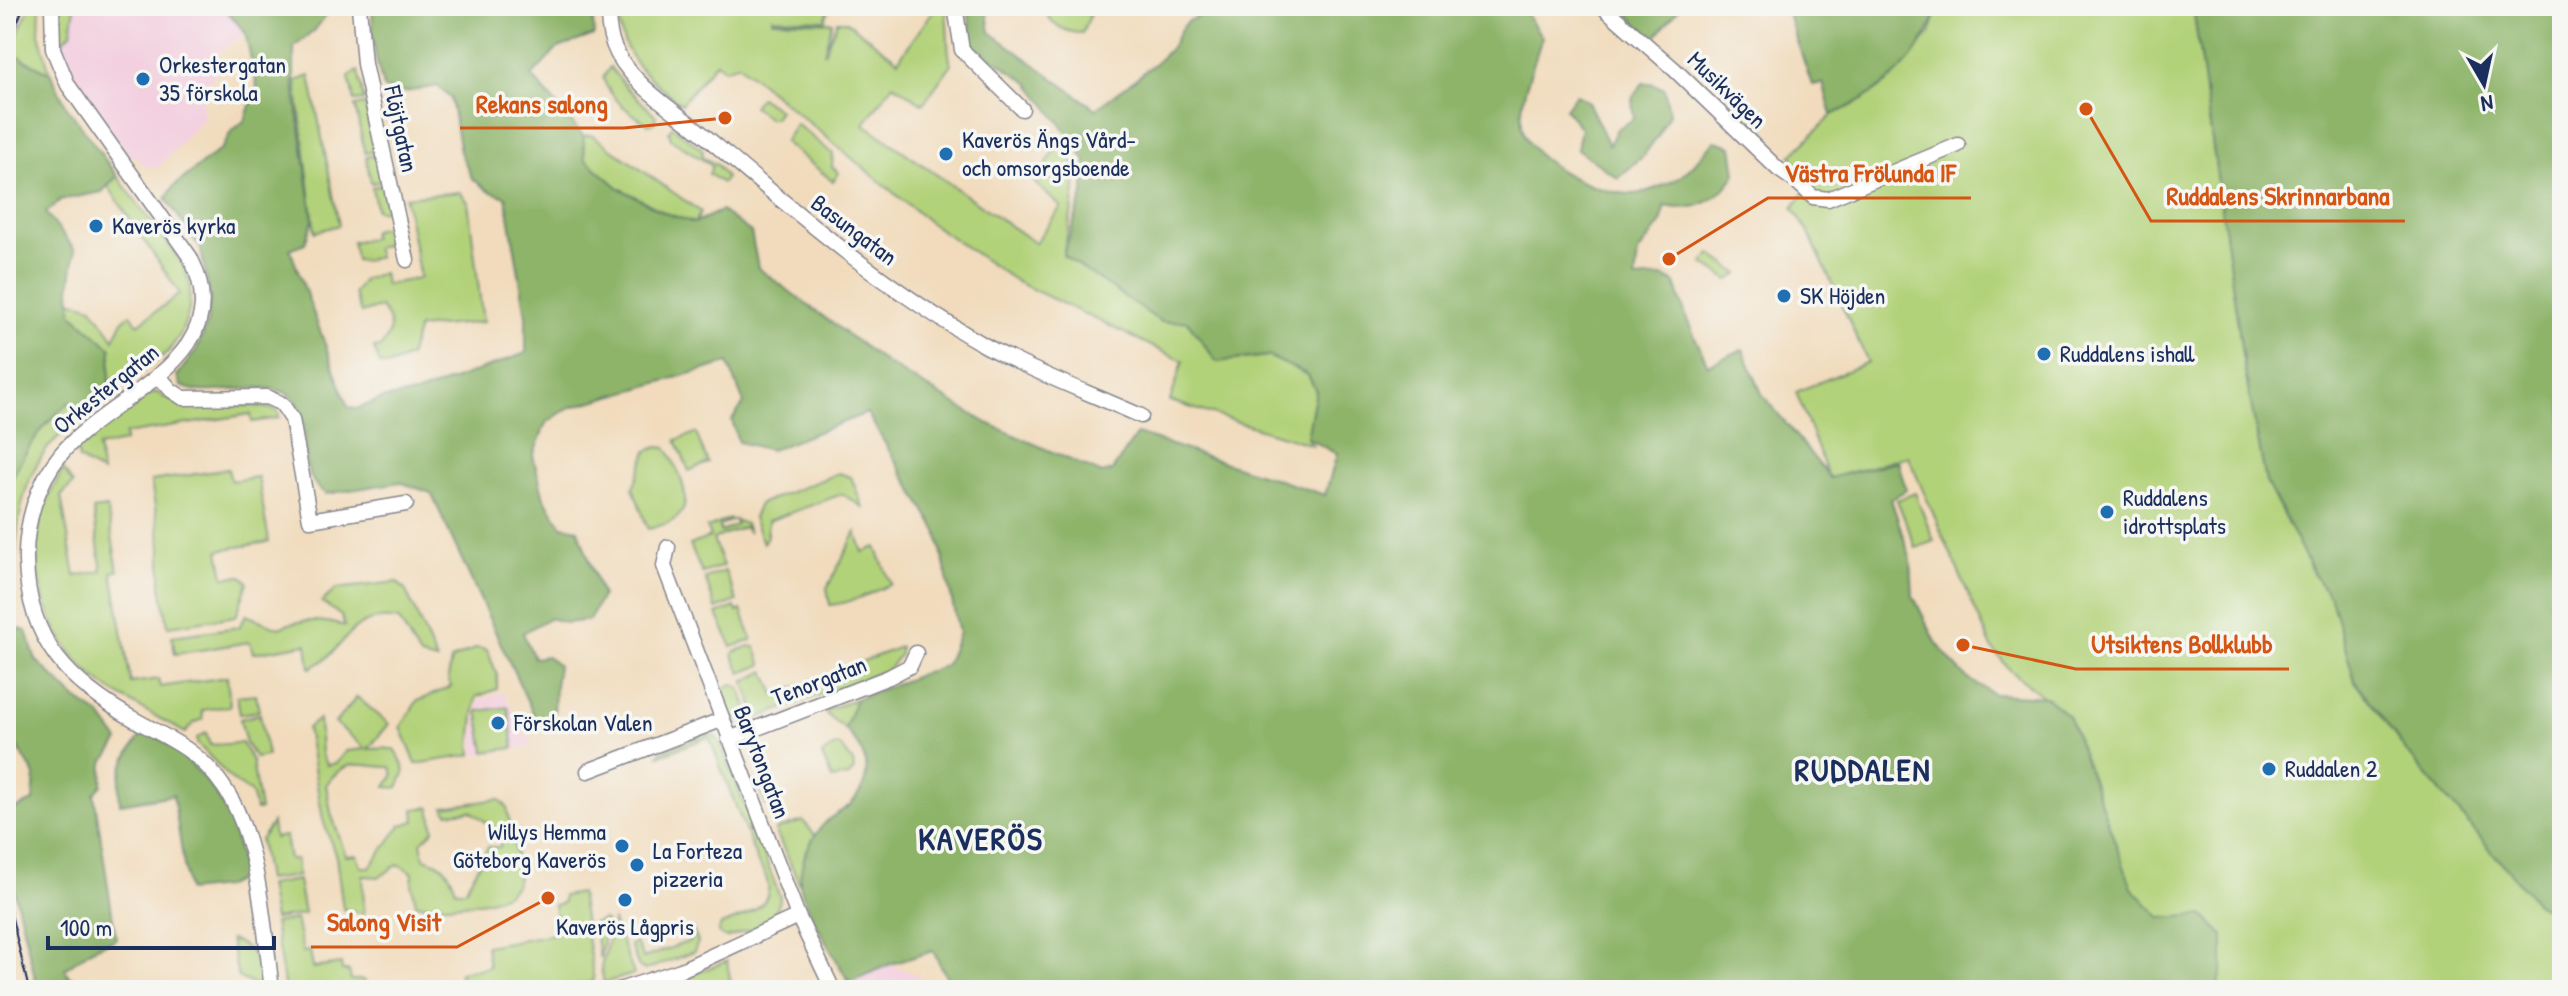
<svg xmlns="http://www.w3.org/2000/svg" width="2568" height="996" viewBox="0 0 2568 996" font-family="'Patrick Hand',sans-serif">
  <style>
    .built { fill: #f3cfdf }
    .green { fill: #b2d279; stroke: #66806c; stroke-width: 2 }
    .forest { fill: #8db469; stroke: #547264; stroke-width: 2 }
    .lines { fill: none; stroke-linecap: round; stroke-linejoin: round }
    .minor-casing { stroke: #86858d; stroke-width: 17 }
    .minor { stroke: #fff; stroke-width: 14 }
    .tram { stroke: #1b2f5e; stroke-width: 2 }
    .poi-dot { fill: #1f6fb2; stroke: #f6f6f2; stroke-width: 3 }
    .labels { text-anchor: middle; stroke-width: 7; stroke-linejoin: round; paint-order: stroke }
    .poi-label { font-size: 24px; fill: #1b2f5e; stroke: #f6f6f2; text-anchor: start }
    .street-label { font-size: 24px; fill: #1b2f5e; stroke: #f6f6f2 }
    .district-label { font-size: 32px; font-weight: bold; letter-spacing: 2px; fill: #1b2f5e; stroke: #f6f6f2 }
    .leader { fill: none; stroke: #d45514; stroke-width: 3 }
    .callout-dot { fill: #d45514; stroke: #f6f6f2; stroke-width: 3 }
    .callout-label { font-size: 26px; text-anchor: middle; font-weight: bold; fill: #d45514; stroke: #f6f6f2; stroke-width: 7; stroke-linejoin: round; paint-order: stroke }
  </style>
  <rect width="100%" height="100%" fill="#f6f6f2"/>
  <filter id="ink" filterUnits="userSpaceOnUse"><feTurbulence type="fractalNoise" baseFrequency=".0125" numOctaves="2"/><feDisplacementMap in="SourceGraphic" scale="16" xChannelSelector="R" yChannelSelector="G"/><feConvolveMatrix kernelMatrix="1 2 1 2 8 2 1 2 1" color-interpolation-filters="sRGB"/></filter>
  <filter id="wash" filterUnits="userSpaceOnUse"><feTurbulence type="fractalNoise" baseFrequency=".006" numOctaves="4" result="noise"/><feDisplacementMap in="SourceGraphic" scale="32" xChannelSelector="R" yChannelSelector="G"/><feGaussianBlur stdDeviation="1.8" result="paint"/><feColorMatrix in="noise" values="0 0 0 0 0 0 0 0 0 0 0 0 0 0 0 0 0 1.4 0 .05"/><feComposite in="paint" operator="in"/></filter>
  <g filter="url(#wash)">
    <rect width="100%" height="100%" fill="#f1dbbc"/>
    <path class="built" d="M59 6H223L245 33 214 56 222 69 201 89 204 118 158 168 143 165 135 155 131 158 69 70 60 43Z
      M503 692 533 746 474 755 478 701Z
      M883 962 910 972 946 990H855L843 963Z"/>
    <path class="green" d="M30 6H40L39 34 50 73 10 52Z
      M59 6H75L71 33 60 43Z
      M618 6H830L825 20 773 18 772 16V20L832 22 824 53 837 21H846L898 60 937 6H945C949 26 946 46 951 65L923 104 893 84 864 124 1035 243 1061 207 1035 183 1058 145 1072 154C1081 187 1069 221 1063 255L1187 321 1217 362 1268 356 1308 375 1316 390 1307 438 1312 445 1170 401 1183 361 1017 282 929 222 738 64 725 69 716 62 681 104C646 76 617 55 618 6Z
      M1041 6H1082L1090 16 1082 33C1063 33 1050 23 1041 6Z
      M1939 6H2193L2244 367 2266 482 2316 578 2331 599 2355 681 2406 751 2536 903 2562 917V990H2154L2115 842 2069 717 2010 670 1992 648 1908 456 1831 478 1827 473 1796 392 1868 362 1808 231 1793 208 1812 182 1791 156 1832 115 1863 100 1930 34Z
      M610 67 626 87 656 116 654 123 648 124C630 113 610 99 603 78Z
      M358 71 364 100 354 101 349 77Z
      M310 76 339 225 315 232 296 81Z
      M760 97 779 110 774 118H768L753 106Z
      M1730 98 1765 131 1758 133 1730 106Z
      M365 104 375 151 365 153 355 106Z
      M796 124 833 154 832 167 839 173 833 181 784 142Z
      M672 126 703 150 702 157 717 165 726 178 722 183 709 174 712 166 671 139 669 132Z
      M592 135 701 212 695 223 665 213 619 188 585 159 583 136Z
      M376 155 381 181 371 183 366 157Z
      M117 176 182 263 190 284 189 310 182 332 168 352 109 396 111 348 72 314 71 300 92 307 114 339 123 320 131 314 138 324 180 294 108 186Z
      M382 185 387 210 379 211 376 209 372 187Z
      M460 192 468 202 483 322 418 328 409 357 387 366 380 364 374 348 381 347C393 332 393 322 380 307L361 313 354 293 364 279 383 273 385 285 420 278 405 197Z
      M386 227 390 229 391 237 383 246 375 248 378 257 364 261 356 260 352 242 373 238 372 230Z
      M1711 254 1739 274 1729 280 1703 263Z
      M156 392C192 420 238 396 278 411L279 418 252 422 251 414 125 434V442L98 447 102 473 79 459 77 449 144 396Z
      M69 403 88 412C77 422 64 431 54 441 20 477 17 526 14 572L6 566C6 547 2 506 7 490 16 460 45 422 69 403Z
      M696 433 708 463 689 471 676 440Z
      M658 447 667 448C677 469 699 506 672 521 665 525 655 527 648 529L633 488 647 451Z
      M63 469 73 484 61 496 75 576 102 571 93 510 107 508 118 571 112 572 131 683 158 679 160 687 227 677 230 706 202 710 203 719 194 723 185 733C158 716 125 702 101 683 53 645 26 579 41 519 45 501 55 485 63 469Z
      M228 469 231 481 258 477 269 542 219 550 224 577 242 576 248 582 236 616 168 626 161 586V546L151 481Z
      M839 473 851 477 863 507 842 494 768 521 767 536 763 543 753 518 759 504Z
      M1915 493 1934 541 1916 548 1897 500Z
      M729 519 732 520 719 526 721 532 736 525 735 520 745 524 749 533 744 527 713 539 723 566 702 573 690 545 710 537 707 528Z
      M856 532 863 552 876 547 891 584C871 593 852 603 830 605L827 588Z
      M725 571 737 601 716 609 705 578Z
      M397 582 406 591 437 661 420 657 399 620C345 611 350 650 310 668L307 644 253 653 250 642 175 654 172 636 239 627 246 615 279 628C298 618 324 620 345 626L341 616 322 602 336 589Z
      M735 607 737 612 741 610 752 640 732 647 717 614Z
      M750 646 755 647 762 665 741 673 733 655 734 652Z
      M900 647V654L889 669 758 718 744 682 765 671 775 695Z
      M476 648 487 650 497 674V689L476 697 471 744 472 755 416 764 401 727 417 701 451 687 448 679 451 660Z
      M733 684 740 688 752 720 740 723 729 716 723 699 725 697 721 690Z
      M256 694 259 711 240 714 237 696Z
      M357 697 389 724 368 749C394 748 396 745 405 771L398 788 386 787 393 776 391 767C361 767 347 755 326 785L331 813 346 856 357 855 361 867H370L401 825 415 821 414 809 430 807 434 830 421 842 424 858C444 863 450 871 456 890H465L488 847H500L502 834 471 811 448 813 444 807 499 799 507 807C510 829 518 854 518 876 517 908 438 906 416 904L412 886 413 873 398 864 380 877 363 876 364 914 343 909 336 857 323 820 307 728 319 719 321 755 327 765 336 763 346 751 366 749 335 723Z
      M856 699 845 729 826 714 827 710Z
      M508 707 514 748 485 752 478 711Z
      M260 714 267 756 255 758 246 743 240 719Z
      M206 733 210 745 242 743 252 761 260 810H256L251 793 232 780 197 743V738Z
      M706 734 716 737 722 747 780 897C780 920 745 932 726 938L718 933 721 925C752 914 786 901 758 863L709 737 658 756 664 750Z
      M835 746H840L853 762 854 770 849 776 832 779 822 755Z
      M766 779 775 802 766 805 756 784Z
      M803 821 816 836 805 853 800 885 775 830Z
      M272 823 274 838 285 836 289 860H296L298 876 267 880 260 840Z
      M298 880 304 914 274 919 268 885Z
      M580 893 594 981 561 990H462L459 972 489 967 486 946 558 933 554 905 563 903V896Z
      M296 919 303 952 310 951 313 968 341 964 342 971H349L351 980H364L365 990H285L274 923Z
      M604 920 606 922 600 959 593 923Z
      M613 921 634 974 604 983 601 968Z
      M692 928 698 942 694 952 645 970 639 967 630 945 636 943 643 958 690 941 687 930Z
      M230 940C257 947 258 966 262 989L238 977Z
      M727 961 732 990H651Z"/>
    <path class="forest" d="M223 6H333L314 31 294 47V84L313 220 305 243 290 249 348 407 356 409 385 398 415 394 526 353V315L506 197 489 191 472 178 460 152 451 99 438 86 405 92 384 89C375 61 370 35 373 6H592L594 35 558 48 532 76 583 136 585 159 619 188 665 213 694 223 721 211 751 232 758 268 886 363 987 423 1102 474 1112 471 1137 434 1325 495 1337 454 1307 438 1316 391 1308 375 1268 356 1217 362 1187 321 1161 322 1063 255 1084 192 1086 161 1067 132 1029 83 972 45 968 6H986L990 32 1096 109C1119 90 1147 73 1168 51 1176 43 1178 28 1188 21 1230 0 1336 7 1387 11V6H1531L1525 12 1542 37C1534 65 1519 96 1522 125 1526 164 1607 200 1641 193 1652 190 1672 183 1681 176 1693 168 1703 152 1715 141L1732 146 1736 174C1719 200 1697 213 1664 206L1662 221 1638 253 1635 279 1664 277 1675 283 1688 322 1708 365 1743 349 1762 394 1830 478 1898 461 1906 490 1891 499 1911 560 1913 596 1936 642 1952 662 1967 678 1994 694 2047 697 2069 717 2132 888 2161 918 2203 915 2223 935V968L2217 990H953L933 951 888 965 849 982C838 962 801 903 800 883 800 861 811 837 826 822 833 814 844 811 851 804 876 777 868 753 845 729L856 699 946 665 959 633 937 531 867 413 771 450 738 442 732 420 744 403 728 363 568 408 546 423 533 456 544 498 562 526 578 529 602 596 589 620 566 623 549 618 523 633 534 658 547 656 558 666 555 685 554 716 539 726 431 493 400 482 326 494C290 471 317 423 292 397 274 379 223 394 199 391 193 391 187 388 181 386L177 376 197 349 207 324 210 299 201 249 166 199 173 187 222 148 231 132 245 120 257 86 245 32Z
      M1619 6H1681L1654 39Z
      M1785 6H1939C1920 62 1885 91 1832 115L1823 83 1812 85Z
      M2193 6H2562V917L2536 903 2406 751 2355 681 2331 599 2316 578 2266 482 2244 367Z
      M10 52 50 73 67 107 117 176 102 192 60 200 46 213 75 250 70 289 72 314 111 348 109 396 88 412 69 403C40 426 19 459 6 493V62Z
      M1643 83H1651L1665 89 1669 114 1658 136 1642 157 1618 178 1577 149 1581 128 1565 109 1576 94 1588 102 1609 145 1617 129 1634 119 1632 98Z
      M6 605 11 626 26 631 36 660 76 699 100 715 119 741 103 763 102 785 94 794 116 939 92 949 65 969 69 977 97 985 99 990H38L6 857V813L33 801 35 775 13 740 6 739Z
      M142 734C169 733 211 783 223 806 235 828 240 853 242 878L224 887 188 891 173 795 120 804C117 771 124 760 142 734Z"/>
  </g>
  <g filter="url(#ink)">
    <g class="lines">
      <g class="minor-casing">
        <path id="minor" d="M52 6 53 49 68 85 190 257C242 359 111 393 61 454 37 483 25 524 26 561 28 642 70 684 137 721 172 740 199 751 223 786 259 836 264 928 272 990
          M359 6 364 64 407 260
          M609 6C607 22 610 39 617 53 637 89 675 110 705 136 795 212 883 288 986 346 1035 373 1090 393 1141 416
          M955 6 962 50 1022 109
          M1602 6 1674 69 1778 169 1798 183 1813 197 1828 199 1958 145
          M158 375 171 390 183 398 267 397 282 404 292 419 310 520 406 504
          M668 547 664 566 798 916 833 990
          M729 739 889 677 910 666 916 653
          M588 771 721 720
          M619 990 681 970 798 916"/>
      </g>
      <use href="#minor" class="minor"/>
      <path class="tram" d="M6 49 24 6
        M6 893 29 990"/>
    </g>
  </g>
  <g class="poi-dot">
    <circle cx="143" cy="79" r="8"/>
    <circle cx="946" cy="154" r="8"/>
    <circle cx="96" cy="226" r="8"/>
    <circle cx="1784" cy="296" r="8"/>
    <circle cx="2044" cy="354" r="8"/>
    <circle cx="2107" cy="512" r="8"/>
    <circle cx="498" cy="723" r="8"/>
    <circle cx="2269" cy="769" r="8"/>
    <circle cx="622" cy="846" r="8"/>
    <circle cx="637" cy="865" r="8"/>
    <circle cx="625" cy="900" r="8"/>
  </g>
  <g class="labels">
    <g class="poi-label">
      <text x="159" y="73">Orkestergatan<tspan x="159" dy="28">35 förskola</tspan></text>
      <text x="962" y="148">Kaverös Ängs Vård-<tspan x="962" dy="28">och omsorgsboende</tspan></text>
      <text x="112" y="234">Kaverös kyrka</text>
      <text x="1800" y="304">SK Höjden</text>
      <text x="2060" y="362">Ruddalens ishall</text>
      <text x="2123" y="506">Ruddalens<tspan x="2123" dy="28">idrottsplats</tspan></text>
      <text x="514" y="731">Förskolan Valen</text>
      <text x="2285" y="777">Ruddalen 2</text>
      <text x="606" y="840" text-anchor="end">Willys Hemma<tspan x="606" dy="28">Göteborg Kaverös</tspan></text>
      <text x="653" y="859">La Forteza<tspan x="653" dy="28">pizzeria</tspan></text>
      <text x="625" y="935" text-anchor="middle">Kaverös Lågpris</text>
    </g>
    <g class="street-label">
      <text transform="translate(1727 90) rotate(44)" y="8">Musikvägen</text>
      <text transform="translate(401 129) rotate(78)" y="8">Flöjtgatan</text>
      <text transform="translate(854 230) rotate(37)" y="8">Basungatan</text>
      <text transform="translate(106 389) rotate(-39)" y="8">Orkestergatan</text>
      <text transform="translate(819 681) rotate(-21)" y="8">Tenorgatan</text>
      <text transform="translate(762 762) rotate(69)" y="8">Barytongatan</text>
    </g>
    <g class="district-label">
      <text x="1863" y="781">RUDDALEN</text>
      <text x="981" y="850">KAVERÖS</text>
    </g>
  </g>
  <path class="leader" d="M725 118L624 128H460M1669 259L1768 198H1971M2086 109L2151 221H2405M1963 645L2076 669H2289M548 898L457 947H311"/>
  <g class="callout-dot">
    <circle cx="725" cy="118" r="8"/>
    <circle cx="1669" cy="259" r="8"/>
    <circle cx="2086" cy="109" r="8"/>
    <circle cx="1963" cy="645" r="8"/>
    <circle cx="548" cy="898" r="8"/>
  </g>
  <g class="callout-label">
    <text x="542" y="113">Rekans salong</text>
    <text x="1870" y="182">Västra Frölunda IF</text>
    <text x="2278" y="205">Ruddalens Skrinnarbana</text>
    <text x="2182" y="653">Utsiktens Bollklubb</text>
    <text x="384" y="931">Salong Visit</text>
  </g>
  <rect width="2568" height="996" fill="none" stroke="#f6f6f2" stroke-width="32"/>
  <g transform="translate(2484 84) rotate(171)" stroke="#f6f6f2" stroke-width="6" paint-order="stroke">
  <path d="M0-6L14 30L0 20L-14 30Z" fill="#1b2f5e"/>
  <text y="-12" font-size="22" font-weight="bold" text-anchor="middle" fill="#1b2f5e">N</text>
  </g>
  <path d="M48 936v12h226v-12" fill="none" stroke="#1b2f5e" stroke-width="4"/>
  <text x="60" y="936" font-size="24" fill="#1b2f5e" stroke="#f6f6f2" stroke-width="6" paint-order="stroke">100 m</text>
</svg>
